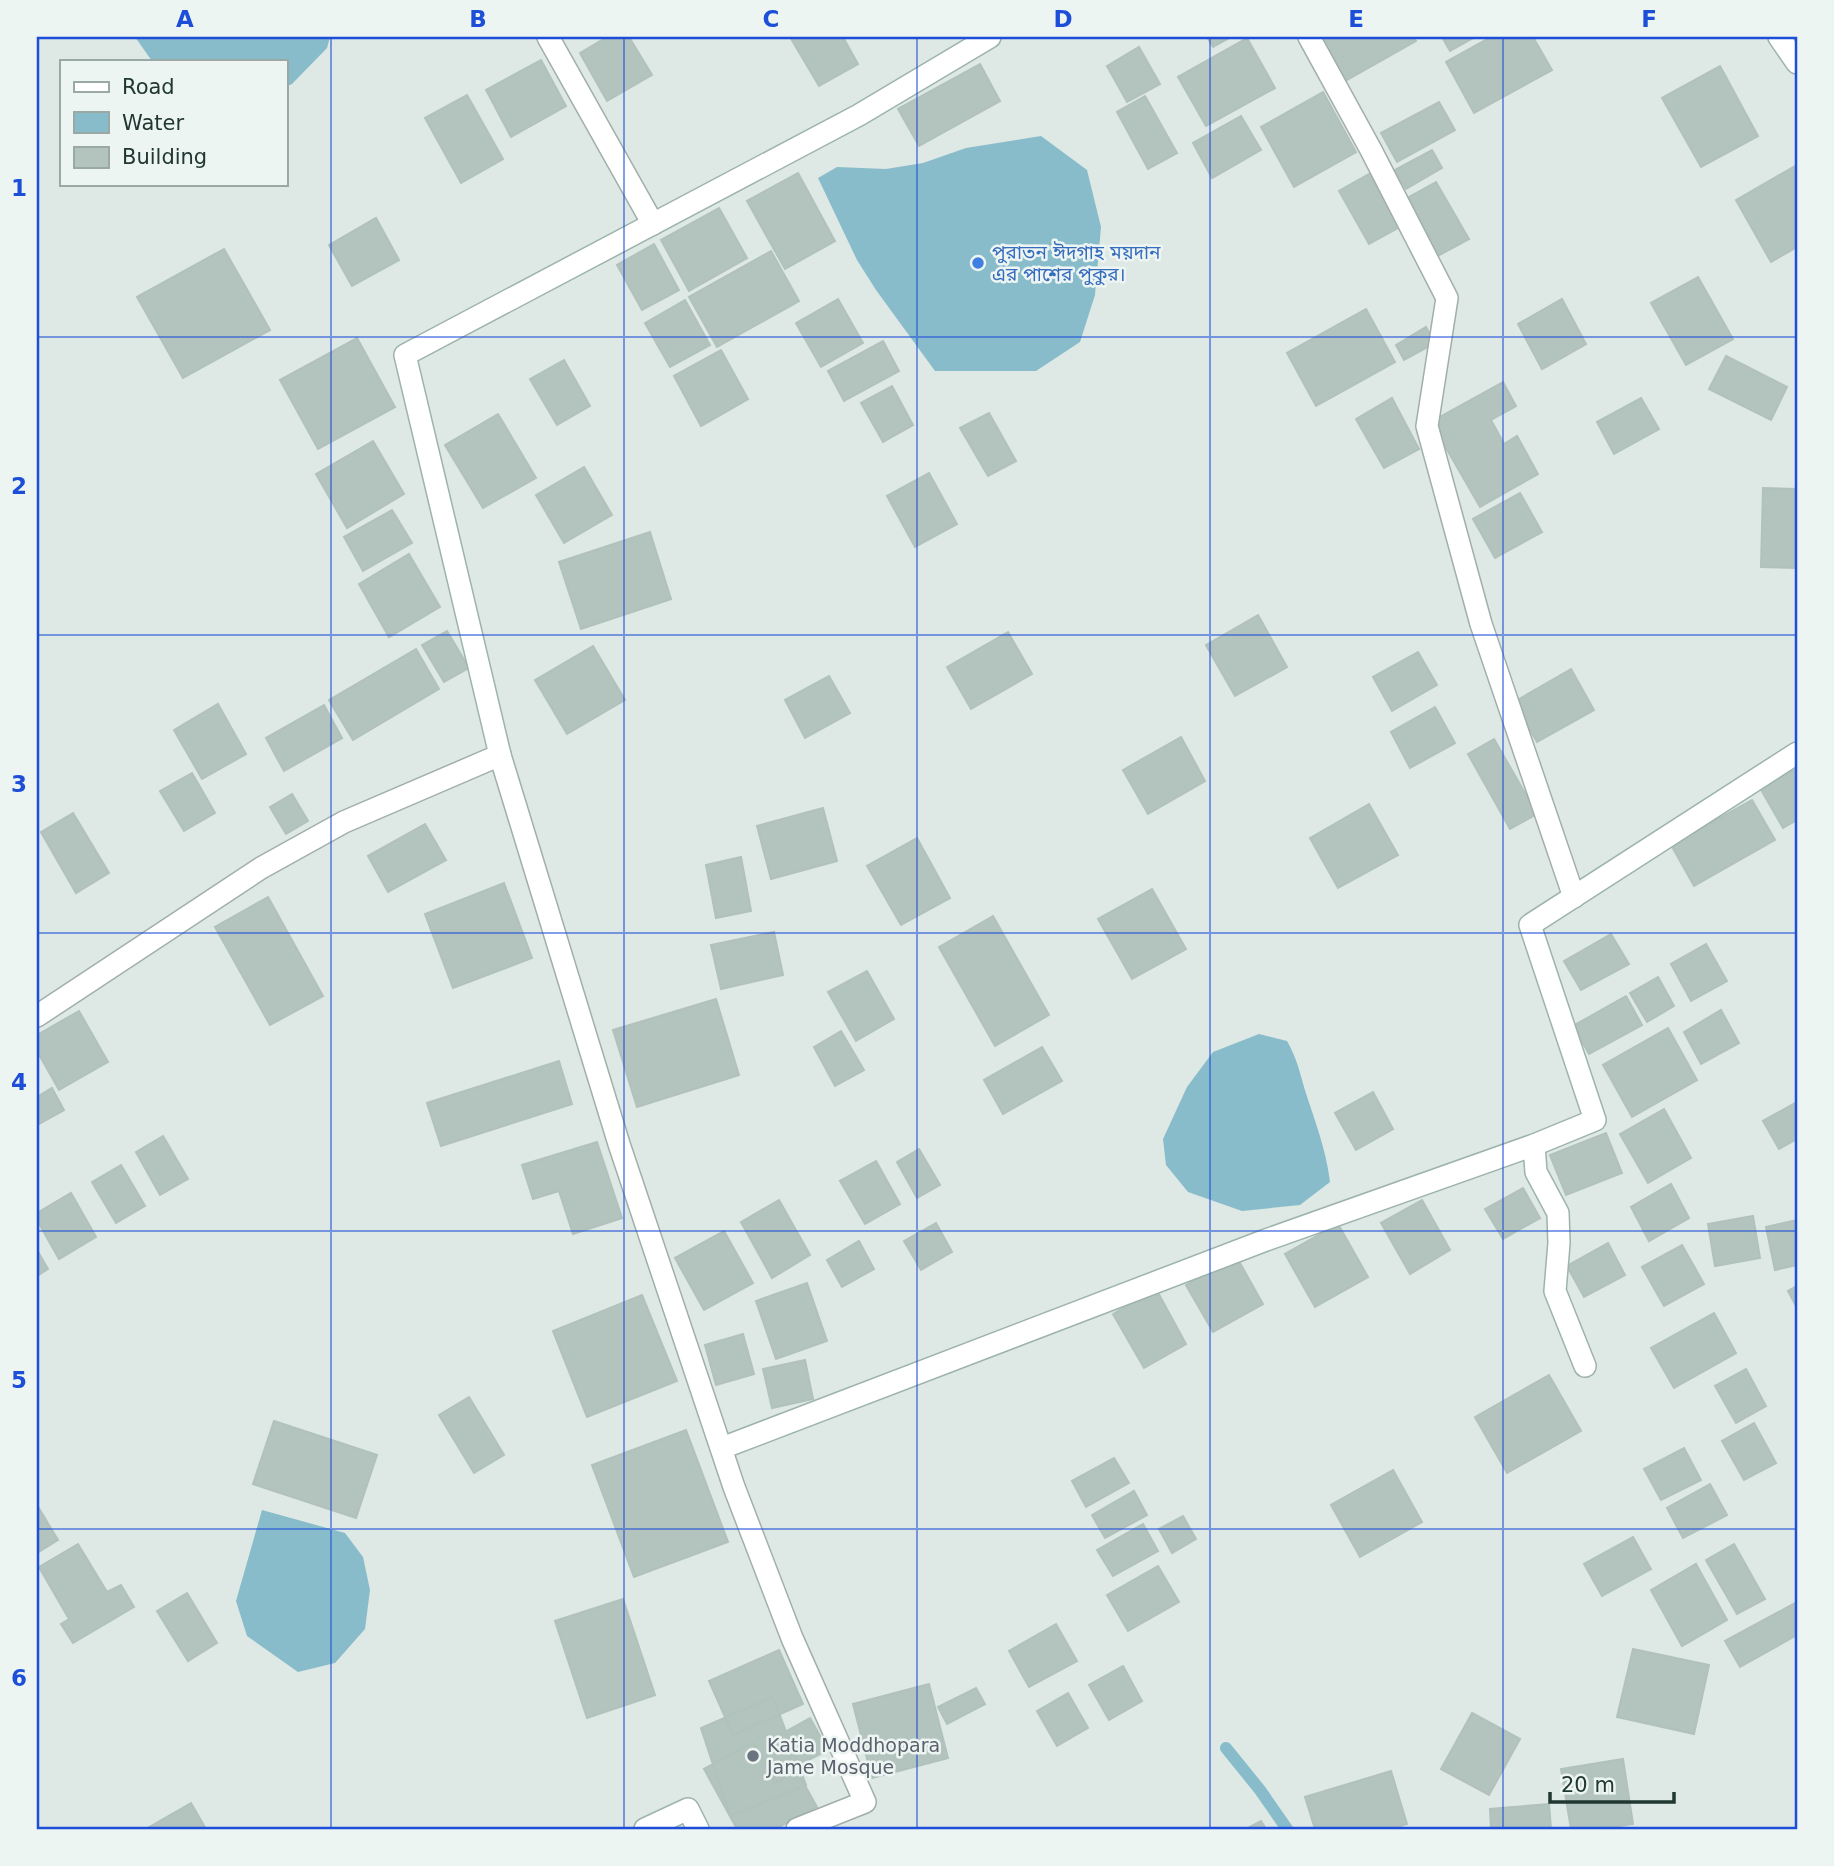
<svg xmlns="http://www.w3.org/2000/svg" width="1834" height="1866" viewBox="0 0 1834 1866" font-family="'DejaVu Sans','Noto Sans Bengali',sans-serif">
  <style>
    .water { fill: #88bccb }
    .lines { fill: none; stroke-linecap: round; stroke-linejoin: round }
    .stream { stroke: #88bccb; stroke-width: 12 }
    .building { fill: #b3c3bd; stroke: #b1c1bc; stroke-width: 2 }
    .street-casing { stroke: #a1afab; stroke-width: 24 }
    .secondary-casing { stroke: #9db3ad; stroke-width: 24 }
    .street { stroke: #fff; stroke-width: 21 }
    .secondary { stroke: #fff; stroke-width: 21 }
    .grid { fill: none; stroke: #1d4ed8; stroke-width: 2; stroke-opacity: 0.55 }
    .shop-dot { fill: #3f7fe0; stroke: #edf5f2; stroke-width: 2.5 }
    .worship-dot { fill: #6b7280; stroke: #edf5f2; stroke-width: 2.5 }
    .labels { text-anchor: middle; stroke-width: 5; stroke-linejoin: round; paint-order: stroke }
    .shop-label { font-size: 19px; fill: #366cbe; stroke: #edf5f2; text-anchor: start }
    .worship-label { font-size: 19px; fill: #5b616d; stroke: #edf5f2; text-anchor: start }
    .neatline { fill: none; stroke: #1d4ed8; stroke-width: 2.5 }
    .grid-label { font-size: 23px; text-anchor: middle; font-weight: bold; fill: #1d4ed8 }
  </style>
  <rect width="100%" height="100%" fill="#dee8e4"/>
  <path class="water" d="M135 37H330L327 48 292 84 285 87V61H152Z
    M1041 136 1087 170 1101 227 1095 295 1080 342 1036 371H935L876 290 857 260 818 178 837 167 886 169 923 163 966 148Z
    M1259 1034 1287 1041C1296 1057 1299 1069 1304 1087 1314 1119 1326 1148 1330 1182L1300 1205 1242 1211 1188 1192 1166 1165 1163 1139 1187 1087 1213 1052Z
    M262 1510 345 1533 363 1557 370 1590 365 1629 335 1663 298 1672 247 1636 236 1601Z"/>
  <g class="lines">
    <path class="stream" d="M1226 1748 1260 1790 1287 1829"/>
  </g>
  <path class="building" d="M607 37H629L652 75 607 101 580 53Z
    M790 37H843L858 64 819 86Z
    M1207 37H1231L1213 47Z
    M1314 37H1413L1416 41 1340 84Z
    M1442 37H1475L1450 51Z
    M1491 37H1533L1552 70 1474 113 1446 62Z
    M1247 38 1275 88 1206 126 1178 77Z
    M1139 47 1160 84 1127 102 1107 66Z
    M541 60 566 106 511 137 486 90Z
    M980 64 1000 101 919 146 898 109Z
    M1720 66 1758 136 1701 167 1662 98Z
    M1323 92 1356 152 1294 187 1261 127Z
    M467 95 503 159 461 183 425 118Z
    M1145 96 1177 153 1148 169 1117 112Z
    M1439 102 1455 130 1397 162 1381 133Z
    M1241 116 1261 150 1212 178 1193 143Z
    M1432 150 1442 168 1406 189 1395 170Z
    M1797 165V247L1771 262 1736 200Z
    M1376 170 1405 224 1369 244 1339 191Z
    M798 173 835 241 785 269 747 201Z
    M1436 182 1469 239 1434 258 1402 201Z
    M719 208 747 258 689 291 661 240Z
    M376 218 399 260 352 286 329 245Z
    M654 244 679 290 642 310 617 265Z
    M224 249 270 330 183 378 137 297Z
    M771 251 799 301 717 347 689 297Z
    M1698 277 1733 339 1686 365 1651 303Z
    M838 299 863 343 821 367 796 323Z
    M1562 299 1586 344 1542 369 1518 324Z
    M685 300 710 345 670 367 645 323Z
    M1366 309 1395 362 1316 406 1287 353Z
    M1426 327 1435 343 1404 360 1396 345Z
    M357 338 395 407 318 449 280 380Z
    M883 341 899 371 844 401 828 371Z
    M721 350 748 399 701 426 674 376Z
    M1726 356 1787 387 1771 420 1709 389Z
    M564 360 590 406 557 425 530 379Z
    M1503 382 1516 406 1491 420 1504 444 1517 436 1538 474 1480 507 1431 422Z
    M892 386 913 425 883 442 861 403Z
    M1392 398 1419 449 1384 468 1356 419Z
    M1641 398 1659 429 1614 454 1597 422Z
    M989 413 1016 461 988 476 960 428Z
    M498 414 536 478 483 508 445 445Z
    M373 441 404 494 347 528 316 474Z
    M584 467 612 515 564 543 536 495Z
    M929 473 957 524 915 547 887 496Z
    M1763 488 1797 489V568L1761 567Z
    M1520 493 1542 532 1495 558 1473 519Z
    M392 510 412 543 363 571 344 537Z
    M650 532 671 599 581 629 559 562Z
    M409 554 440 607 389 637 359 584Z
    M1258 615 1287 667 1235 696 1206 645Z
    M447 631 469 668 444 682 422 645Z
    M1008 632 1032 674 971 709 947 667Z
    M593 646 625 700 567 734 535 680Z
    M416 649 439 689 353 740 329 700Z
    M1418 652 1437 685 1392 711 1373 677Z
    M1571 669 1594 710 1537 742 1514 702Z
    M829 676 850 713 805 738 785 700Z
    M218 704 246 754 202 779 174 730Z
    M324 705 342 738 284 771 266 738Z
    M1435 707 1455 743 1410 768 1391 732Z
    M1181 737 1205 781 1148 814 1123 770Z
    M1494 739 1537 814 1510 829 1468 754Z
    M1794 770 1797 776V820L1783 828 1760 788Z
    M192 773 215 813 184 831 160 791Z
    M292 794 308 821 286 834 270 807Z
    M1752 800 1775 840 1694 886 1671 845Z
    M1369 804 1398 855 1338 888 1310 838Z
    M823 808 837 861 771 879 757 826Z
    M73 813 109 873 76 893 41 832Z
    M425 824 446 860 388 892 368 856Z
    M917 838 950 898 901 925 867 866Z
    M741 857 751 911 716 918 706 865Z
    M504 883 532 958 453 988 425 914Z
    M1152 889 1186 949 1132 979 1098 919Z
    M268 897 323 996 270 1025 215 927Z
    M993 916 1049 1015 995 1046 939 947Z
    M774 932 783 975 721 989 711 945Z
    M1611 934 1629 964 1581 990 1564 961Z
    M1706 944 1727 981 1691 1001 1671 964Z
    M867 971 894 1019 856 1041 828 992Z
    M1658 977 1674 1006 1647 1022 1630 993Z
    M1626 996 1642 1025 1589 1054 1573 1026Z
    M716 999 739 1075 637 1107 613 1030Z
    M1721 1010 1739 1043 1701 1064 1684 1032Z
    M79 1011 108 1062 59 1090 37 1051V1035Z
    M1668 1028 1697 1080 1632 1117 1603 1065Z
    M841 1031 864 1070 835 1086 814 1047Z
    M1042 1047 1062 1081 1003 1114 984 1080Z
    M559 1061 572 1104 441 1146 427 1103Z
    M52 1088 64 1110 37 1125V1097Z
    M1373 1092 1393 1129 1356 1150 1335 1113Z
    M1797 1102V1139L1779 1149 1763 1121Z
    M1664 1109 1691 1158 1648 1183 1620 1134Z
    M1606 1133 1622 1173 1566 1195 1550 1155Z
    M163 1136 188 1179 160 1195 136 1152Z
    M597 1142 622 1218 573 1234 559 1191 533 1199 522 1165Z
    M919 1149 940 1185 917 1198 897 1162Z
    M876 1161 900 1204 865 1224 840 1181Z
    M121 1165 145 1206 116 1223 92 1182Z
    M1671 1184 1689 1218 1649 1241 1631 1207Z
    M1523 1188 1540 1218 1503 1239 1485 1209Z
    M71 1193 96 1237 59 1259 37 1220V1213Z
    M779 1200 810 1255 772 1278 741 1222Z
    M1422 1200 1450 1250 1410 1274 1381 1223Z
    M1753 1216 1760 1258 1715 1266 1708 1224Z
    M1797 1220V1265L1775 1270 1766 1227Z
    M936 1223 952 1252 921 1270 904 1241Z
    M1338 1224 1368 1277 1315 1307 1285 1254Z
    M724 1231 753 1283 704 1310 675 1258Z
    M859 1241 874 1269 842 1287 827 1260Z
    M1608 1243 1625 1275 1584 1297 1567 1266Z
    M1682 1245 1704 1284 1664 1306 1642 1267Z
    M37 1250 48 1269 37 1276Z
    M1236 1256 1263 1304 1213 1332 1186 1285Z
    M807 1283 827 1341 776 1359 756 1301Z
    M1797 1286V1308L1788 1291Z
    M1156 1289 1186 1344 1144 1368 1113 1314Z
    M642 1295 677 1381 587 1417 553 1331Z
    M1714 1313 1736 1353 1674 1388 1651 1348Z
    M743 1334 754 1374 716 1385 705 1345Z
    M805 1360 813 1399 772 1408 763 1369Z
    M1746 1369 1766 1406 1736 1423 1715 1386Z
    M1549 1375 1581 1431 1507 1473 1475 1417Z
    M469 1397 504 1455 474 1473 439 1415Z
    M274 1421 377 1455 356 1518 253 1484Z
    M1754 1423 1776 1463 1744 1480 1722 1441Z
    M686 1430 728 1542 634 1577 592 1465Z
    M1684 1448 1701 1480 1661 1500 1644 1469Z
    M1114 1458 1129 1483 1086 1507 1072 1481Z
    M1393 1470 1422 1522 1360 1557 1331 1505Z
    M1710 1484 1727 1515 1683 1538 1667 1508Z
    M1134 1491 1147 1515 1105 1538 1092 1515Z
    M37 1505 58 1540 37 1553Z
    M1183 1516 1196 1539 1172 1553 1159 1529Z
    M1143 1524 1158 1551 1113 1576 1097 1550Z
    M1633 1537 1651 1569 1602 1596 1584 1564Z
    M78 1544 107 1592 121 1585 134 1607 73 1643 61 1624 69 1619 39 1567Z
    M1734 1544 1765 1599 1737 1614 1706 1560Z
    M1696 1564 1727 1620 1682 1646 1651 1590Z
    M1158 1566 1179 1602 1128 1631 1107 1595Z
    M187 1593 217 1643 188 1661 157 1611Z
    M623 1599 655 1695 587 1718 555 1621Z
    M1797 1602V1635L1740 1667 1725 1641Z
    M1056 1624 1077 1661 1029 1687 1009 1651Z
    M1633 1649 1709 1665 1694 1734 1617 1717Z
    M779 1650 803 1704 733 1735 709 1681Z
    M1123 1666 1142 1701 1109 1720 1089 1685Z
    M929 1684 948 1758 872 1778 853 1704Z
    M976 1688 985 1704 947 1724 938 1707Z
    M1068 1693 1088 1728 1057 1746 1037 1711Z
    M773 1697 806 1785 730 1816 701 1728Z
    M1472 1713 1520 1739 1489 1795 1441 1769Z
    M810 1718 828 1750 795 1767 778 1736Z
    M753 1742 775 1783 797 1771 817 1807 775 1829H737L704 1769Z
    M1623 1759 1633 1824 1600 1829H1571L1561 1769Z
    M1391 1771 1407 1824 1390 1829H1315L1305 1797Z
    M191 1803 206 1829H146Z
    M1549 1804 1551 1829H1491L1490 1809Z
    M1261 1821 1266 1829H1246Z"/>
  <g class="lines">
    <g class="street-casing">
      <path id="street" d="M548 37 653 224
        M1309 37 1371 150 1447 298 1427 426 1481 624 1574 897
        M37 1016 261 868 344 822 500 755 619 1144 734 1487 792 1638 865 1802 797 1829"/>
    </g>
    <g class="secondary-casing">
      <path id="secondary" d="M1779 37 1797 63
        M500 755 405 355 859 115 990 37
        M1534 1145 1536 1172 1558 1213 1559 1243 1555 1291 1585 1366
        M722 1448 1266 1240 1534 1145 1595 1120 1530 925 1797 753
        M645 1829 688 1809 698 1829"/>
    </g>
    <use href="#street" class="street"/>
    <use href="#secondary" class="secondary"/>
  </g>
  <path class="grid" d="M331 37V1829M624 37V1829M917 37V1829M1210 37V1829M1503 37V1829M37 337H1797M37 635H1797M37 933H1797M37 1231H1797M37 1529H1797"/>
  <circle class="shop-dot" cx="978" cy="263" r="7"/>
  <circle class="worship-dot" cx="753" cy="1756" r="7"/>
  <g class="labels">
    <g class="shop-label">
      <text x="992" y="259">পুরাতন ঈদগাহ ময়দান<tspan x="992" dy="22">এর পাশের পুকুর।</tspan></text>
    </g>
    <g class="worship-label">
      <text x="767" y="1752">Katia Moddhopara<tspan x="767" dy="22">Jame Mosque</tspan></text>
    </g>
  </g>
  <rect width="1834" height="1866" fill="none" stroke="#edf5f2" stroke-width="77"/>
  <rect x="60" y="60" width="228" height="126" fill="#edf5f2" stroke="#9ba9a5" stroke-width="2"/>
  <rect x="74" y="82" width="35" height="10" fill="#ffffff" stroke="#9ba9a5" stroke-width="2"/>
  <text x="122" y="94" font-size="21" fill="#203732">Road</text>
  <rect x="74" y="112" width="35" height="21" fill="#88bccb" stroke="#9ba9a5" stroke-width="2"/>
  <text x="122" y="130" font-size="21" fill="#203732">Water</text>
  <rect x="74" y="147" width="35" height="21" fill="#b3c3bd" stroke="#9ba9a5" stroke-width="2"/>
  <text x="122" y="164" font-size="21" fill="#203732">Building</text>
  <path d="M1550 1792v10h124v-10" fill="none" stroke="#203732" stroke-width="3.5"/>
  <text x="1561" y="1792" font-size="21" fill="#203732" stroke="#edf5f2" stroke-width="5" paint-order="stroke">20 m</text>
  <rect x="38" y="38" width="1758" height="1790" class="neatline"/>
  <g class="grid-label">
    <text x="185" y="27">A</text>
    <text x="478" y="27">B</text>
    <text x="771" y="27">C</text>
    <text x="1063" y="27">D</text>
    <text x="1356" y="27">E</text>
    <text x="1649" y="27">F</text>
    <text x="19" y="196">1</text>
    <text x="19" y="494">2</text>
    <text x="19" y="792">3</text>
    <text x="19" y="1090">4</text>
    <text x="19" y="1388">5</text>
    <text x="19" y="1686">6</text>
  </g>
</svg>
